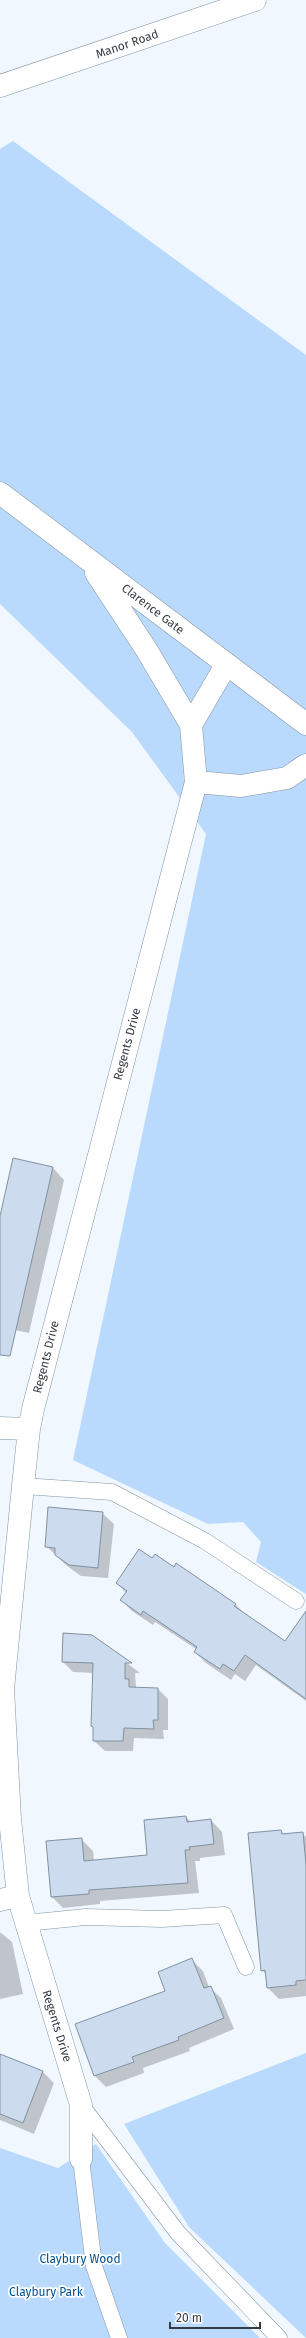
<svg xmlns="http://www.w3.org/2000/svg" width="306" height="2338" viewBox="0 0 306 2338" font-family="'Fira Sans',sans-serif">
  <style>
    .green { fill: #b9dafd }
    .shadow { fill: #0003 }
    .building { fill: #ccdcee; stroke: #8191a1 }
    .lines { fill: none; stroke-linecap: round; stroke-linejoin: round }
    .service-casing { stroke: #8494a4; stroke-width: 17 }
    .minor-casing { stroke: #8494a4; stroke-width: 23 }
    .secondary-casing { stroke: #8494a4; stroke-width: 23 }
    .service { stroke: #fff; stroke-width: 16 }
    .minor { stroke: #fff; stroke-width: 22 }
    .secondary { stroke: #fff; stroke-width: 22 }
    .labels { text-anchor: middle; stroke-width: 3.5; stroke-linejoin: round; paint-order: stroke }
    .street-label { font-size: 12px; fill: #343b42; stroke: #fff }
    .park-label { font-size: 12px; fill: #005291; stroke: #fff }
  </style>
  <rect width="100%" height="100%" fill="#f0f7ff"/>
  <path class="green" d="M13 141 306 355V1594L256 1562 261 1542 243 1522 208 1524 73 1460 206 834 132 732 0 604V149Z
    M306 2053V2338L189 2227 124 2124Z
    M96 2144 165 2243 260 2338H0V2148L58 2168Z"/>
  <path class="shadow" d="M14 1159 53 1168 64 1180 29 1333 0 1327V1220Z
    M102 1513 114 1524 108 1578 81 1576 67 1566 46 1546Z
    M152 1560 174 1568 176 1564 236 1605 247 1616 285 1642 306 1632V1701L256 1665 245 1681 235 1674 231 1680 206 1663 195 1652 196 1649 155 1622 153 1625 132 1611 121 1600 126 1593 117 1583Z
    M92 1636 140 1673H135L136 1688 158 1689 168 1699V1730H163L164 1739 134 1738 133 1751H105L94 1741 93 1673 73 1672 63 1662Z
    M186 1817 191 1822 211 1820 222 1832 225 1855 200 1858V1861H195L199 1893 100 1901V1904L63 1908 52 1897 82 1840 93 1851 94 1861 149 1856Z
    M281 1831 285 1835 302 1833 306 1837V1996L279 1999 268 1988 267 1975 262 1970Z
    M0 1932 12 1942 23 1994 0 1999Z
    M192 1960 203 1971 209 1987 221 1998 234 2029 189 2048 190 2051 143 2068 144 2073 106 2087 95 2076Z
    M5 2057 43 2072 54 2083 34 2134 0 2120V2070Z"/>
  <path class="building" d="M13 1158 53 1167 10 1356 0 1355V1216Z
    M48 1507 103 1512 98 1568 69 1565 55 1555V1548L45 1547Z
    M139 1549 152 1558 155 1554 174 1567 176 1563 236 1604 234 1606 285 1641 306 1611V1699L245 1655 234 1671 223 1664 220 1669 194 1652 197 1647 143 1611 141 1615 120 1600 127 1591 116 1583Z
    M63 1633 92 1635 132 1663H125V1679H129V1687L158 1688V1720H153L154 1729 124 1728 123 1741H93V1727L91 1726 93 1663 62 1662Z
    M186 1816 187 1822 211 1819 214 1844 189 1847 190 1850H185L188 1883 89 1890V1894L51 1897 46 1841 82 1838 84 1861 147 1855 144 1820Z
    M281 1830 282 1834 303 1832 306 1865V1980L296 1981V1985L267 1988 265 1970 261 1971 248 1833Z
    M192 1958 204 1988 211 1986 224 2018 178 2037 179 2040 132 2057 134 2062 94 2076 75 2024 165 1991 158 1972Z
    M0 2054 43 2071 23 2123 0 2114Z"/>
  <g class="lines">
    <g class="service-casing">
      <path id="service" d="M23 1486 112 1492 205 1541 296 1601
        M26 1923 86 1917 162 1919 224 1915 246 1967
        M81 2105 178 2233 279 2338
        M81 2159 94 2266 119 2338"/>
    </g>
    <g class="minor-casing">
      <path id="minor" d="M0 493 306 724
        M96 573 146 649 191 725
        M196 782 241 786 287 778 306 765
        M0 1428 29 1429
        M0 1900 18 1896
        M81 2159V2105L18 1896 10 1819 3 1689 23 1486 29 1429 33 1409 196 782 191 725 226 665"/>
    </g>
    <g class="secondary-casing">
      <path id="secondary" d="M0 86 255 0"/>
    </g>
    <use href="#service" class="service"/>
    <use href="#minor" class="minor"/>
    <use href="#secondary" class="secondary"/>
  </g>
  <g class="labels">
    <g class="street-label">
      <text transform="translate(127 44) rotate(-19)" y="4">Manor Road</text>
      <text transform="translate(153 609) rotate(37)" y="4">Clarence Gate</text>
      <text transform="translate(127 1044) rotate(-75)" y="4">Regents Drive</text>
      <text transform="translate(46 1357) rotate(-76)" y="4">Regents Drive</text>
      <text transform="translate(57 2026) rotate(73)" y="4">Regents Drive</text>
    </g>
    <g class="park-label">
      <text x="80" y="2263">Claybury Wood</text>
      <text x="46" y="2296">Claybury Park</text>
    </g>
  </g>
  <path d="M170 2322v6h90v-6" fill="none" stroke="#343b42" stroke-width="2"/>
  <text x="176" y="2322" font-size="12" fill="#343b42" stroke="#ffffff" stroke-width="3" paint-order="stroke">20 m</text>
</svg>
